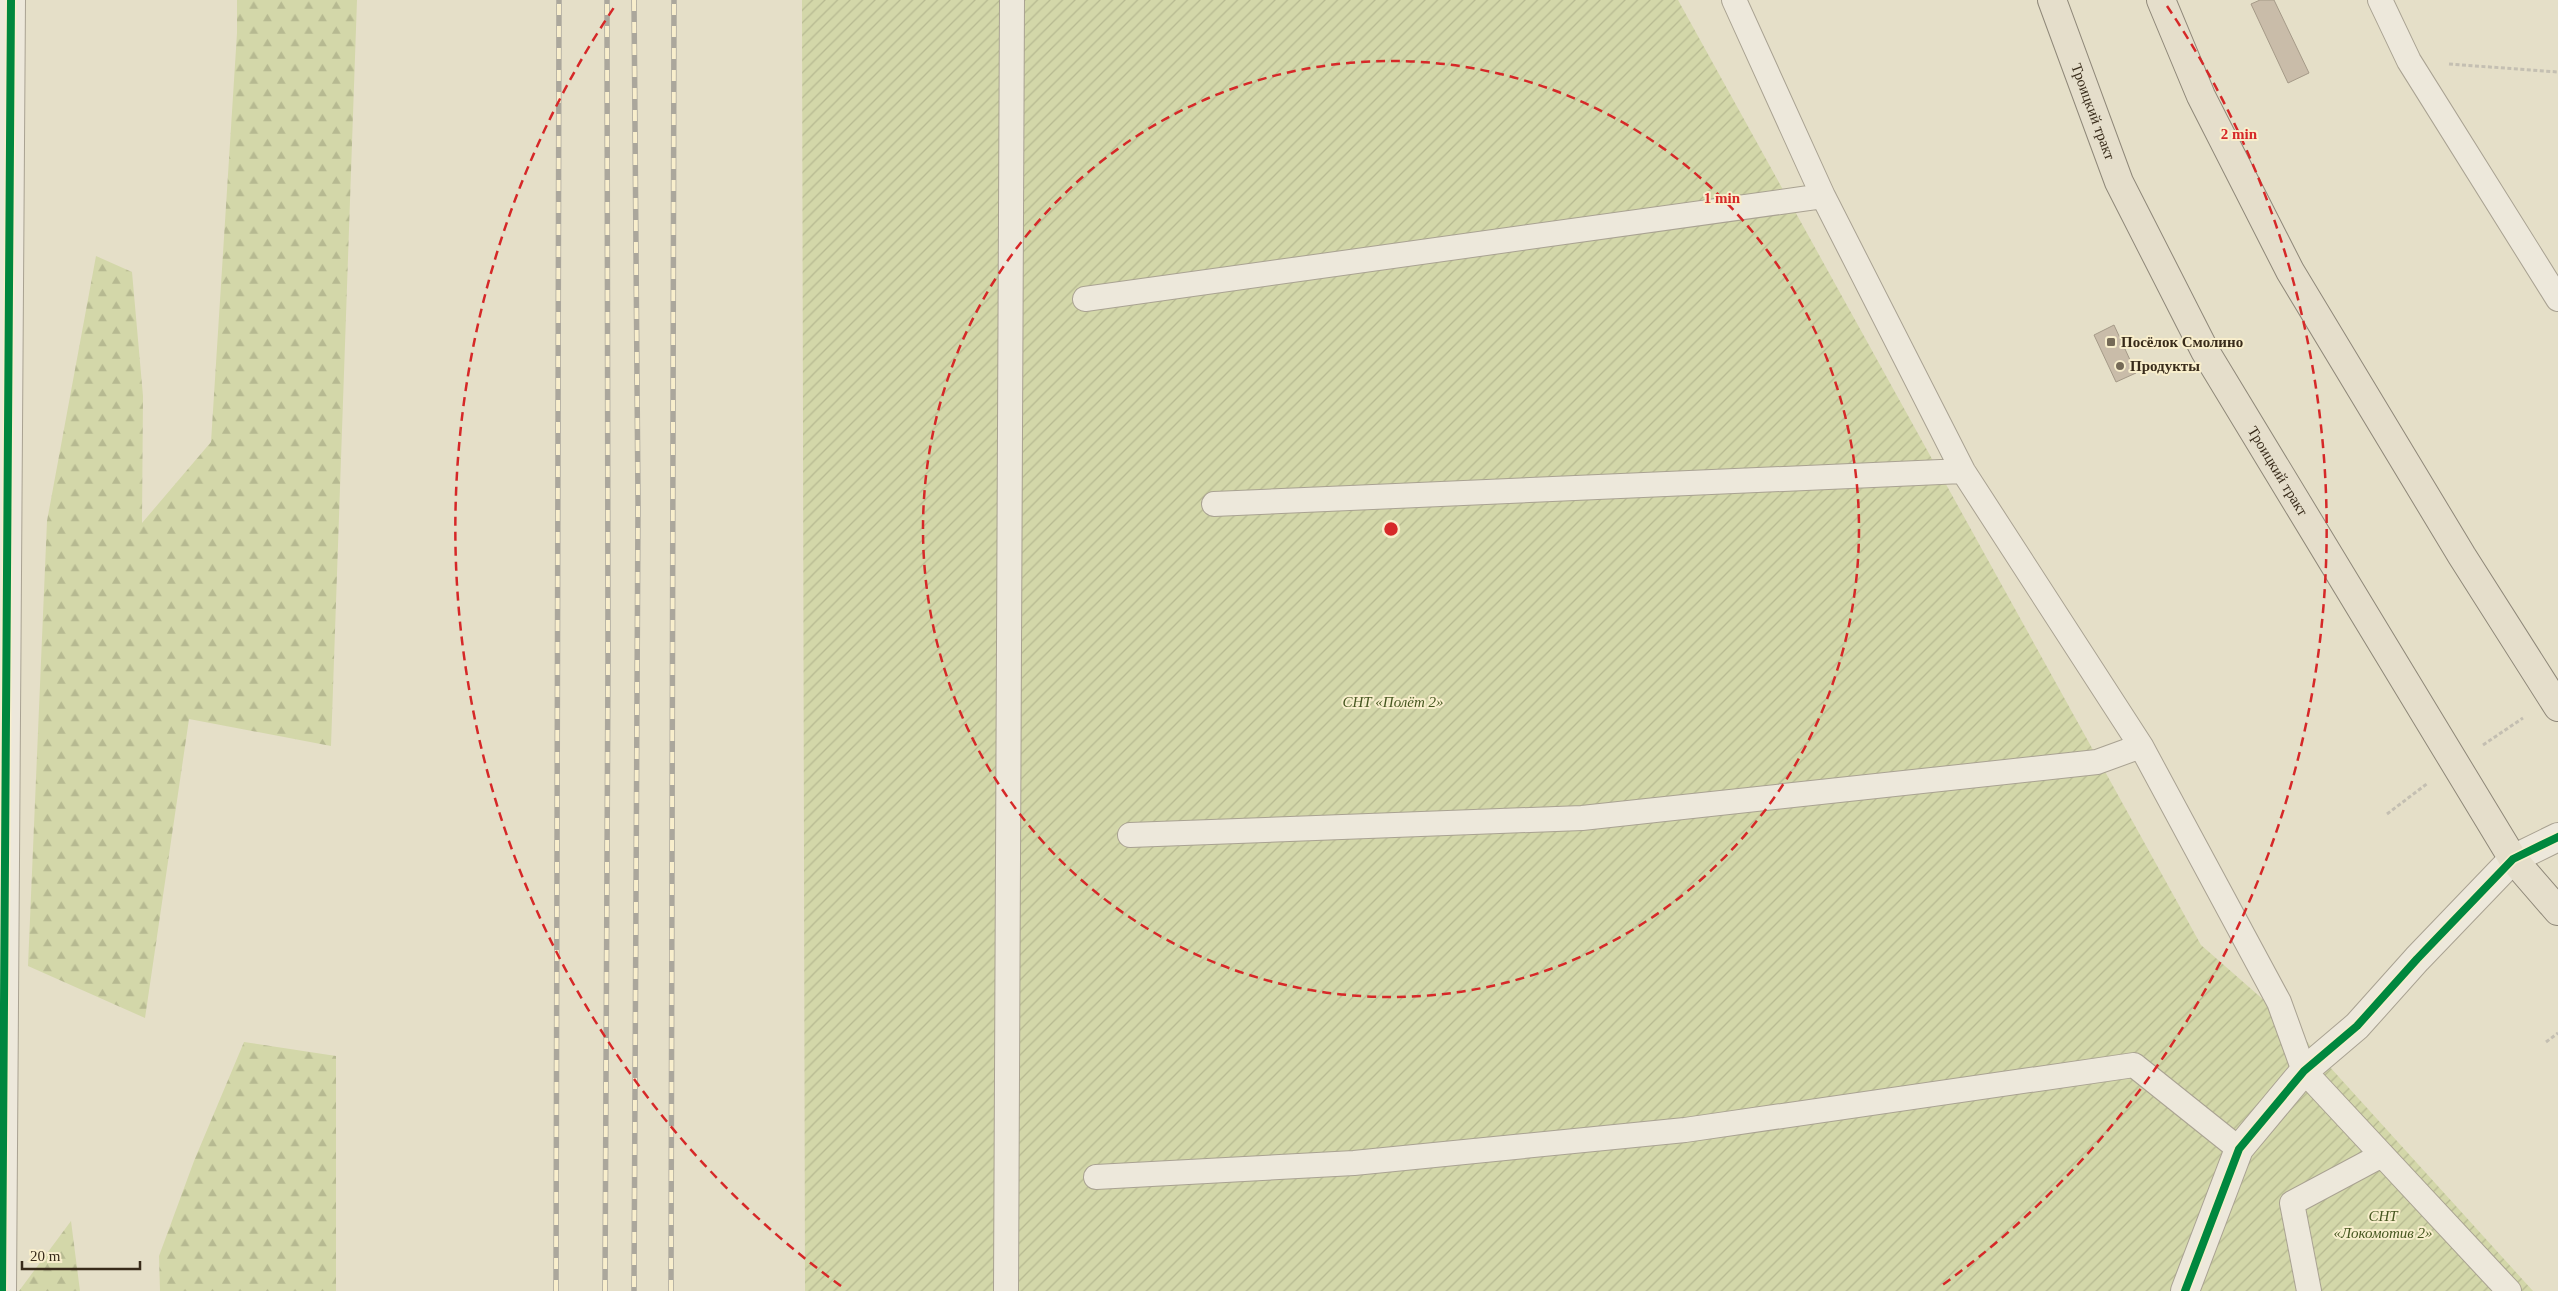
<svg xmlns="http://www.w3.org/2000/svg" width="2558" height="1291" viewBox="0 0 2558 1291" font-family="Georgia,serif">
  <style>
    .forest { fill: url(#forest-firs) }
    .garden { fill: url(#garden-furrows) }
    .building { fill: #c9bca9; stroke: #a59a88 }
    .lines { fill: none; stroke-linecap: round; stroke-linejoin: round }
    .service-casing { stroke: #a9a292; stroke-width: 26 }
    .minor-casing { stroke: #a9a292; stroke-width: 30 }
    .tertiary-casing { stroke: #a9a292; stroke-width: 30 }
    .primary-casing { stroke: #8f8879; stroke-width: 30 }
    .path { stroke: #c4bfb2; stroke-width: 3; stroke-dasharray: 4 2.5; stroke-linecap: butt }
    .service { stroke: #ede8db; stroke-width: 24 }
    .minor { stroke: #ede8db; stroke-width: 28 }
    .tertiary { stroke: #ede8db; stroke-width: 28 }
    .primary { stroke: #e5decb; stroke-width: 28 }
    .rail-casing { stroke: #aba79c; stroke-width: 5.5 }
    .rail { stroke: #f8eecc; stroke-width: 4; stroke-dasharray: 11; stroke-linecap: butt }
    .cycleway-casing { stroke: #f8eecc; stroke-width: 11 }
    .cycleway { stroke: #00873e; stroke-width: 8 }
    .ring { fill: none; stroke: #d62828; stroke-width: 2.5; stroke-dasharray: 9 6 }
    .poi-dot { fill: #756a57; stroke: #f8eecc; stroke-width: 2 }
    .labels { text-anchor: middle; stroke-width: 4; stroke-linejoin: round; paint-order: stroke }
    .street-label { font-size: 15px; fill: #382b1a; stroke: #f8eecc }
    .poi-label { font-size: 15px; font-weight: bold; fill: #382b1a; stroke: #f8eecc; text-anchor: start }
    .park-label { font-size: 15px; font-style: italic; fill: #45561f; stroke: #f8eecc }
    .centre { fill: #d62828; stroke: #f8eecc; stroke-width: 2.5 }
    .ring-label { font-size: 15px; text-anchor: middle; font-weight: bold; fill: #d62828; stroke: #f8eecc; stroke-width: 4; stroke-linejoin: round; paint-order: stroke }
  </style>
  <defs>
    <pattern id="forest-firs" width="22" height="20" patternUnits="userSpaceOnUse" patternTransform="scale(1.25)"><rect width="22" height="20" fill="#d3d7a9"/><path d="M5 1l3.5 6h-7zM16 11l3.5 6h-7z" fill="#b6b991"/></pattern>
    <pattern id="garden-furrows" width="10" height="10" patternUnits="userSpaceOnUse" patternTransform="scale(1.25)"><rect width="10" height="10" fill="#d3d7a9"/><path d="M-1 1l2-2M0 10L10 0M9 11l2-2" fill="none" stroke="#b6b991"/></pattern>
  </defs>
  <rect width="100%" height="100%" fill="#e5dfc8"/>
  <path class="forest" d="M237 0H357L331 746 189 719 145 1018 28 966 47 521 96 256 132 272 143 396 142 523 211 442 237 33Z
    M244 1042 336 1056V1291H160L159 1256 194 1161Z
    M71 1221 80 1291H19Z"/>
  <path class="garden" d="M802 0H1678L2201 945 2290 1023 2533 1291H805Z"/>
  <path class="building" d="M2260 0H2274L2309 73 2288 83 2251 4Z
    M2114 325 2136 373 2116 382 2094 335Z"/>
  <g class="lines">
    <g class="service-casing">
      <path id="service" d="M1734 0 1823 196 1963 471 2141 746
        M2380 0 2409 61 2558 299
        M1085 299 1823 196
        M1214 504 1963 471
        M1130 835 1582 818 2097 762 2141 746 2279 1002 2304 1071 2509 1291
        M1096 1177 1354 1163 1685 1130 2134 1065 2239 1149
        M1006 1291 1012 0
        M2309 1291 2292 1203 2382 1155"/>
    </g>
    <g class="minor-casing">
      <path id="minor" d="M2185 1291 2239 1149 2304 1071 2357 1026 2417 959 2513 859 2558 837"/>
    </g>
    <g class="tertiary-casing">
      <path id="tertiary" d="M2 1291 11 0"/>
    </g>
    <g class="primary-casing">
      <g id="primary">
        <path id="s1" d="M2052 0 2119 182 2205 351 2513 859 2558 911"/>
        <path d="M2161 0 2201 96 2290 271 2462 556 2558 707"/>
      </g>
    </g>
    <path class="path" d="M2449 64 2558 72
      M2483 745 2523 718
      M2387 814 2428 783
      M2546 1042 2558 1033"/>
    <use href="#service" class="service"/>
    <use href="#minor" class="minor"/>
    <use href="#tertiary" class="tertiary"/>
    <use href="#primary" class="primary"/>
    <g class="rail-casing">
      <path id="rail" d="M634 0 638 503 634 1291
        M556 1291 559 0
        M605 1291 608 656 607 0
        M671 1291 674 0"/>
    </g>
    <use href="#rail" class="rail"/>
    <g class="cycleway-casing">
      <path id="cycleway" d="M2 1291 11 0
        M2185 1291 2239 1149 2304 1071 2357 1026 2417 959 2513 859 2558 837"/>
    </g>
    <use href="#cycleway" class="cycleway"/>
  </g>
  <g class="ring">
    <circle cx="1391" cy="529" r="468"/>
    <path d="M841 1286A936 936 0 0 1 615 6M2167 6A936 936 0 0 1 1941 1286"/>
  </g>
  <g class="poi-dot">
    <rect x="2106" y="337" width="10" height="10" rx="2.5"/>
    <circle cx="2120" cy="366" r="5"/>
  </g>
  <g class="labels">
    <g class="street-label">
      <text dy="5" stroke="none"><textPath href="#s1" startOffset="119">Троицкий тракт</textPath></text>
      <text dy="5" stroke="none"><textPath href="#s1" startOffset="524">Троицкий тракт</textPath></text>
    </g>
    <g class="poi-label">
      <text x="2121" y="347">Посёлок Смолино</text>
      <text x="2130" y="371">Продукты</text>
    </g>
    <g class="park-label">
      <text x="1393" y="707">СНТ «Полёт 2»</text>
      <text x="2383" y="1221">СНТ<tspan x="2383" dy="17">«Локомотив 2»</tspan></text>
    </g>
  </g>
  <circle cx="1391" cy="529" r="8" class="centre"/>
  <g class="ring-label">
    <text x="2239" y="139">2 min</text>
    <text x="1722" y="203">1 min</text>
  </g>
  <path d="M22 1261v8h118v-8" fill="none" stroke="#382b1a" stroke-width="2.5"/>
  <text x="30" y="1261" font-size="15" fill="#382b1a" stroke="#f8eecc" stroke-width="4" paint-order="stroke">20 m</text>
</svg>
